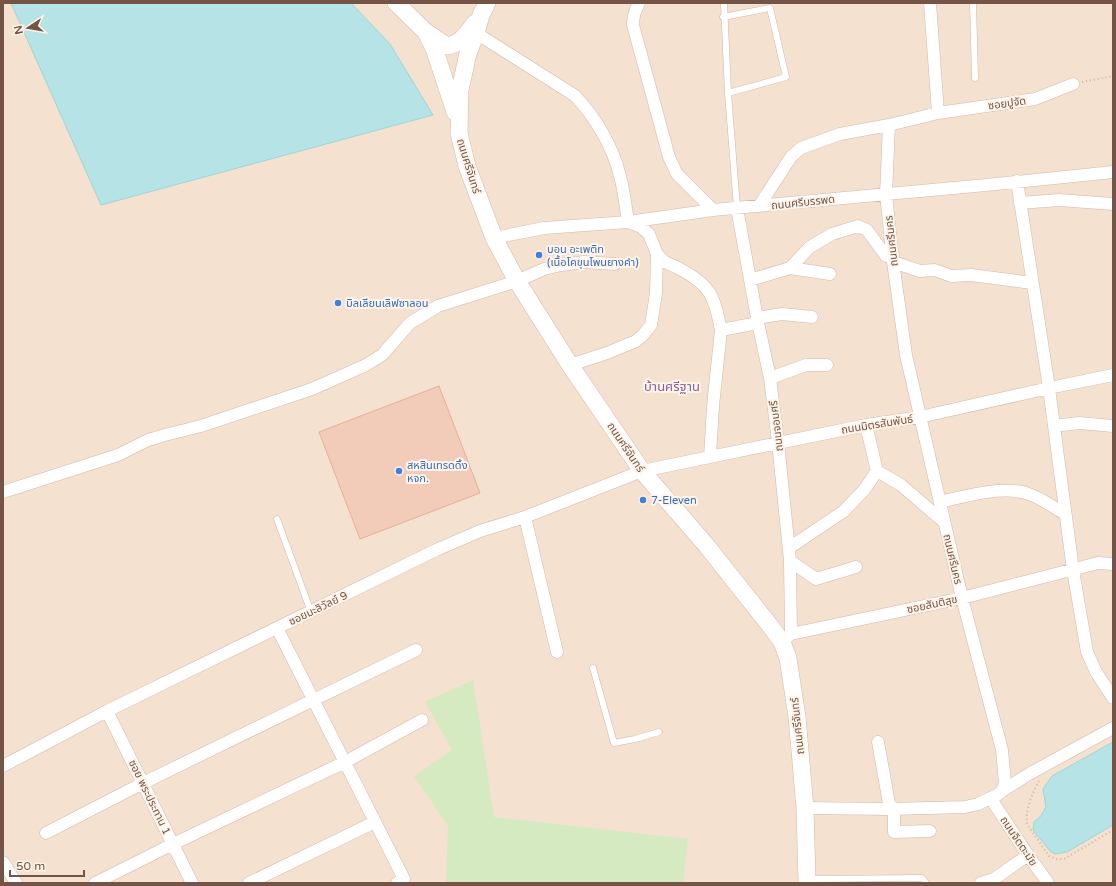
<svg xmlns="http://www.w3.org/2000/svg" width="1116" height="886" viewBox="0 0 1116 886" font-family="'Varela Round','Noto Sans Thai',sans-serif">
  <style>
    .residential { fill: #f4e1d0 }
    .green { fill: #d5eac1 }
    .water { fill: #b6e4e6; stroke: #9cd5d8 }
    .building { fill: #f3cbb9; stroke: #e5af99 }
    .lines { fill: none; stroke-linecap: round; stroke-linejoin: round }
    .lane-casing { stroke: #d0b8ac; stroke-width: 7 }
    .street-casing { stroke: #d0b8ac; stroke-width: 13 }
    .secondary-casing { stroke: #d3b8a9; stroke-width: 18 }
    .path { stroke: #d7ae9d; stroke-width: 2; stroke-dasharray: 1 3; stroke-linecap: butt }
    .lane { stroke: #fff; stroke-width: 6 }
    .street { stroke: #fff; stroke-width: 12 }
    .secondary { stroke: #fff; stroke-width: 17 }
    .shop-dot { fill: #3f7fe0; stroke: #fff4e9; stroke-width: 1.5 }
    .labels { text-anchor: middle; stroke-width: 4; stroke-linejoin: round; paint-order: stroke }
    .street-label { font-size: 11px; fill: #755448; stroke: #fff4e9 }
    .shop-label { font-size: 11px; fill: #366cbe; stroke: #fff4e9; text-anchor: start }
    .quarter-label { font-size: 13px; fill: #826398; stroke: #fff4e9 }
  </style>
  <rect width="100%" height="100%" fill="#fdf0e2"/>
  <path class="residential" d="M3 3H1113V883H3Z"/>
  <path class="green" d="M473 680 494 817 688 839 683 883H446L448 826 414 776 452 750 425 702Z"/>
  <path class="water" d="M11 3H351L390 44 433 115 101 205Z
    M1113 742V825L1067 852 1055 854 1050 851 1033 830 1034 822 1040 817 1046 807 1043 789 1052 776Z"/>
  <path class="building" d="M439 386 480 493 360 539 319 432Z"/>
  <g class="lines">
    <g class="lane-casing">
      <path id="lane" d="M724 3 728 93 737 208
        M973 3 975 78
        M723 17 770 8 786 77 728 93
        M277 519 311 612
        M593 668 614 743 635 739 659 732
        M809 879 922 878 924 880 926 883"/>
    </g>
    <g class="street-casing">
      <path id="street" d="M639 3C635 10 633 17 633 25L669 157 677 174 713 210
        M476 33 574 95C595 116 613 147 620 176 624 191 626 207 628 222L641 227 649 234 657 254 656 293 651 325 643 335 636 341 607 353 570 365
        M938 113 1035 99 1073 84
        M1017 181 1049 388 1073 570 1087 652 1096 672 1113 698
        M1020 203 1059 200 1113 204
        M759 206 791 157 801 148 840 134 889 125 938 113 930 3
        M737 208 757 318 770 378 778 442 790 561 791 634 782 642
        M494 238 544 228 628 222 713 210 986 185 1113 172
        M657 254C666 265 669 263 680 269 712 286 714 297 721 330L758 323
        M893 262 920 271 935 270 951 276 971 275 1032 283
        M790 268 810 247 832 234 858 226 867 230 886 256 893 255
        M750 280 790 268 830 274
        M757 318 782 314 812 317
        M770 378 806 365H827
        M866 425 877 471 901 485 944 522
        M1054 426 1079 423 1113 426
        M710 457 713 406 721 330
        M3 492 118 455 148 440 165 435 201 426 312 389 366 365 382 355 410 323 438 306 517 281 544 269 561 265 584 262 615 264
        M940 502C966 496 1000 486 1026 493 1040 497 1053 507 1065 514
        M525 517 557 652
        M789 548 844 511 864 490 877 471
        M790 561 816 579 856 567
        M277 628 404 879 397 883
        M791 634 962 598 1098 563 1113 564
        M107 711 192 883
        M878 742 890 809
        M3 766 107 711 436 550 480 531 525 517 642 471 866 425 920 417 1049 388 1113 375
        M1002 791 1029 774 1113 728
        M991 799 1028 855 1048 883
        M805 808 890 809 965 807 978 804 997 795 1002 791 1005 783 1002 750 962 598 906 355 893 262 886 194 889 125
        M894 808V832L930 831
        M46 833 143 783 416 650
        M3 862 16 883
        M95 883 173 844 345 762 422 720
        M249 883 375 822
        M981 883 994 879 1028 855"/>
    </g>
    <g class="secondary-casing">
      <path id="secondary" d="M396 3 426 32 447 46C461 44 466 34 475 23
        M487 3 481 15 476 33 468 53 460 90 459 133 467 166 494 238 517 281 570 365 642 471 706 545 771 627 782 642 788 658 797 717 805 808 807 883
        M426 32 435 51 455 112"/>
    </g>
    <path class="path" d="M1082 82 1113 76
      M1039 781C1032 793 1025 811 1027 824L1049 856 1057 859H1064L1113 830"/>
    <use href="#lane" class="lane"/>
    <use href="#street" class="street"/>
    <use href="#secondary" class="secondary"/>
  </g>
  <g class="shop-dot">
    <circle cx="539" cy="255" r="4"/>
    <circle cx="338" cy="303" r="4"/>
    <circle cx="399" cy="471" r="4"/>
    <circle cx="643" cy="500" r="4"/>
  </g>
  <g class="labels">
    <g class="street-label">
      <text transform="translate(1007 103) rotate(-8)" y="4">ซอยปูจัด</text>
      <text transform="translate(469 166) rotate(73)" y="4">ถนนศรีจันทร์</text>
      <text transform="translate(803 202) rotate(-6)" y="4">ถนนศรีบรรพด</text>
      <text transform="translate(891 241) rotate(-96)" y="4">ถนนศรีนคร</text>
      <text transform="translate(877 424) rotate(-9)" y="4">ถนนมิตรสัมพันธ์</text>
      <text transform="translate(776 426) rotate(-97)" y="4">ถนนจอมศรี</text>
      <text transform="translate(626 447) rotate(56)" y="4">ถนนศรีจันทร์</text>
      <text transform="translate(953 559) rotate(77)" y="4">ถนนศรีนคร</text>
      <text transform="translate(932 604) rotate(-12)" y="4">ซอยสันติสุข</text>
      <text transform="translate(318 608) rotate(-26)" y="4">ซอยมะลิวัลย์ 9</text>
      <text transform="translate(797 726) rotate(-96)" y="4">ถนนศรีจันทร์</text>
      <text transform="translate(150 797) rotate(64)" y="4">ซอย พระประทาน 1</text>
      <text transform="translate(1019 841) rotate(56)" y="4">ถนนจิตตะมัย</text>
    </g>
    <g class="shop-label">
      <text x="547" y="253">บอน อะเพติท<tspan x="547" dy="13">(เนื้อโคขุนโพนยางคำ)</tspan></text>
      <text x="346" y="307">มิลเลียนเลิฟซาลอน</text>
      <text x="407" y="469">สหสินเทรดดิ้ง<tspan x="407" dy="13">หจก.</tspan></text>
      <text x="651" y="504">7-Eleven</text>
    </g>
    <g class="quarter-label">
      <text x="672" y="391">บ้านศรีฐาน</text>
    </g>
  </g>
  <rect width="1116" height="886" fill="none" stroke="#755448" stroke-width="8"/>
  <g transform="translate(28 28) rotate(258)" stroke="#fff4e9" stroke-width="3" paint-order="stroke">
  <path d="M0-3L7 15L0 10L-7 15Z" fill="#755448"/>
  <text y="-6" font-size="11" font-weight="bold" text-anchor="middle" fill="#755448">N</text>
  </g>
  <path d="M10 870v6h74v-6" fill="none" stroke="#755448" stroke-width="2"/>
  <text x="16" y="870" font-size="12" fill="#755448" stroke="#fff4e9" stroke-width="3" paint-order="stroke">50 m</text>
</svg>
